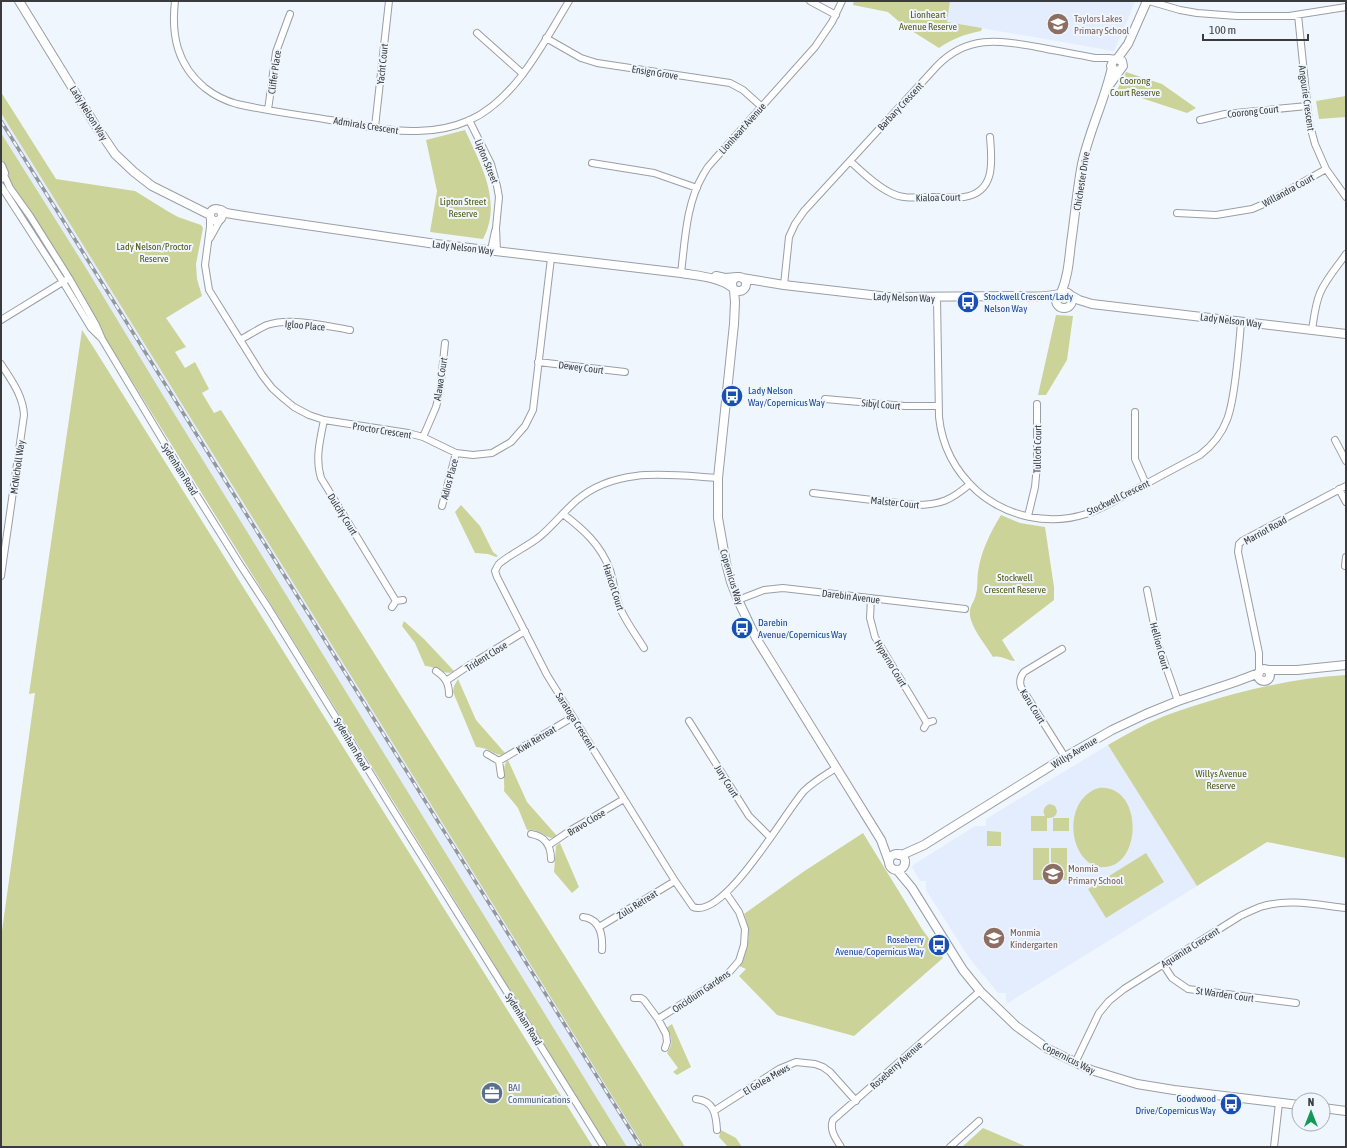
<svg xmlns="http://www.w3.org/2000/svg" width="1347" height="1148" viewBox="0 0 1347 1148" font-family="'Asap Condensed',sans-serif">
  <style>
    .built { fill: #e4edfd }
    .green { fill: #cbd398 }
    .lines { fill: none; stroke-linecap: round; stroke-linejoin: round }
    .minor-casing { stroke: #9a9ea6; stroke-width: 8 }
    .tertiary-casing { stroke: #9a9ea6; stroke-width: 10 }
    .minor { stroke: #fff; stroke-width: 6 }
    .tertiary { stroke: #fff; stroke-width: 8 }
    .rail-casing { stroke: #94989d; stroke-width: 3.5 }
    .rail { stroke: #f0f6fe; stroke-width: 2; stroke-dasharray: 6; stroke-linecap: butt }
    .labels { text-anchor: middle; stroke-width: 4; stroke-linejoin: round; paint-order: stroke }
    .park-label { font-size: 10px; fill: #535912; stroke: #f0f6fe }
    .education-label { font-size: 10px; fill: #785e54; stroke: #f0f6fe; text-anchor: start }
    .street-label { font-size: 10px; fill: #393b3e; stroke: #f0f6fe }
    .transit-label { font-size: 10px; fill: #164399; stroke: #f0f6fe; text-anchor: start }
    .service-label { font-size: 10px; fill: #4e5e75; stroke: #f0f6fe; text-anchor: start }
  </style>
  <rect width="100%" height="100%" fill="#f0f6fe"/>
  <path class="built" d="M950 1H1135L1128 19 1114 51 946 22Z
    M1 113 644 1147H627L164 397 86 268 1 133Z
    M1108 745 1197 886 1008 1003 1006 1001V993H998L970 959 926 890V881H920L912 867 913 865 975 826H986V819Z"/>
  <path class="green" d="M854 1H950L947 22 982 28 981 31C965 34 952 39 939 48L904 26 888 12 853 5Z
    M1126 72 1162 84 1196 108 1187 113 1117 90Z
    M1 92 56 179 135 191 169 212 178 217 201 225 203 228 196 264 197 279 202 296 166 318 186 347 175 352 185 368 195 362 209 389 202 393 214 413 221 410 685 1147H644L1 113Z
    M1346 96V117L1319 119 1316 101Z
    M465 130C480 163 503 202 483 239L430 232 437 191 426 140Z
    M1 133 86 268 164 397 627 1147H607L449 891 12 188 7 169 1 164Z
    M1056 315 1073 316 1067 360 1046 395H1038Z
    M82 330 92 345 593 1147H1V938L35 693 29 694Z
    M461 505 480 526 493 552 498 556 496 557 488 554 475 553 455 512Z
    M1001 515 1020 523 1045 527 1054 587V600L1002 640 1015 661C1007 661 1002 655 993 657 987 647 974 631 971 620 967 607 974 604 976 594 978 587 977 579 978 572 981 551 990 533 1001 515Z
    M404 621 424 639 454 671C445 677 436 666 425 666L415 643 402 626Z
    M1346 675V858L1267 842 1197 886 1108 745C1125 735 1143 725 1162 717 1174 712 1187 708 1200 704 1247 689 1296 678 1346 675Z
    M458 679 476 720 505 753C498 758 493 751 486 749 483 748 480 747 476 747L453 692 454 686Z
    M508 760 527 802 557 836 551 838C543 835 536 828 527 830L518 808 504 791C505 782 502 770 506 762Z
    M1099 788C1143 784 1143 866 1104 867 1097 868 1090 864 1085 859 1066 839 1070 796 1099 788Z
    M1050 804 1055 806 1057 811C1056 817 1053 818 1047 818V831H1031V816H1045C1042 811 1044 806 1050 804Z
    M1053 818H1069V831H1053Z
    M987 831 1001 832V846H987Z
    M863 833 922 929 943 958 854 1036 777 1015 739 976 746 969 739 966C750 947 751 934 744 914L803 872Z
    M560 843 579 887 572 893 554 872 556 846Z
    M1033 848H1049V880H1033Z
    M1051 848H1067V880H1051Z
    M1146 853 1164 882 1106 918 1088 889Z
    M672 1024 691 1067 677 1075 673 1072 678 1068 667 1053C673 1045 673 1036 666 1028Z
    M983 1128 1027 1147H962Z
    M721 1130 736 1138 742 1147H728L719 1137Z"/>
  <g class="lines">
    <g class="minor-casing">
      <path id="minor" d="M175 1C171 35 177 65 205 88 214 95 226 101 237 104 268 111 299 115 330 120 358 124 388 132 417 131 434 131 454 127 470 120 516 99 544 42 569 1
        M810 1 836 15
        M1149 1 1180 10 1197 13 1237 16H1289L1346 7
        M1298 15 1309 122 1315 144 1326 169 1346 197
        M477 33 523 74
        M546 38 581 58 597 63 730 83 743 90 762 107
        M268 110 276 52 290 14
        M469 120 491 164 497 186 499 197 496 228 497 251
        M1200 120 1225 114 1307 106
        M375 127 389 1
        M850 161C862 172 876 186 891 193 904 200 919 197 933 197 943 197 954 198 964 197 996 192 992 161 990 137
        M592 163 654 173 697 188
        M4 175 10 188 30 216 69 278 96 325 102 339 174 459 239 563 269 609 393 810 604 1147
        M1 186 63 282 91 328 100 337
        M1177 213 1216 215 1252 209 1266 203 1326 169
        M210 216V227L205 265 209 290 262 375 272 388 283 398 294 407 309 415 324 420 408 433 423 437 456 453 473 455 492 453 511 442 525 426 533 410 551 258
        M210 238 220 220
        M491 250 495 231
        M681 273C685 241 686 204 703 175 706 169 710 164 714 160L815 47 832 22 842 1
        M784 285 789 237 795 224 804 211 937 66C967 35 998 40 1037 47 1056 51 1076 54 1095 58H1109L1116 59
        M937 298 939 417C942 446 955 471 977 491 1007 517 1049 526 1086 514 1102 509 1118 499 1133 491 1155 479 1177 467 1200 455 1229 433 1232 407 1236 374 1238 356 1240 339 1241 321
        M1 320 66 280
        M1312 330C1314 318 1315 305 1320 293 1326 279 1337 267 1346 254
        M240 340C249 335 258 329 267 325 292 317 325 326 350 330
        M538 362 625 372
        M1 364C11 380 23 395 24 415L1 576
        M825 399 905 406H938
        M1135 412V459L1146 484
        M324 420C320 440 315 459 321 478L396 601
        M423 437 436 407 440 391 445 343
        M1335 440 1346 461
        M718 478C670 475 617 466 577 500 563 512 552 527 538 538 526 547 511 554 500 563 497 565 497 568 495 571L497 577 547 675 675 881 693 907C724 920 785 812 804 791 813 782 825 775 836 768
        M1339 489 1346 502
        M813 493 915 505C941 505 951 500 970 484
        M442 506 456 453
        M563 514C583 529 601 545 610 570 614 582 615 596 620 608 626 622 636 635 644 648
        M1028 516 1035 487 1037 465V404
        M1345 566 1346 557
        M1147 590 1158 644 1178 701
        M871 598 870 618 875 637 927 723
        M738 600 764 590 783 588 965 609
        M392 607 396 601 403 600
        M1062 649 1024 672C1020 677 1019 681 1021 687L1065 757
        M436 671C445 677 449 683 449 694
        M1259 672V653L1238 552 1239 544 1242 541 1346 486
        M446 681 468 666 525 631
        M689 721 749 816 770 837
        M924 728 927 723 933 721
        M487 754 499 761 501 775
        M499 761 573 717
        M531 834C545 836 551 846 551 859
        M549 845 571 830 624 799
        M583 917C600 919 603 934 602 950
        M599 927 675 881
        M1163 964 1172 978 1188 989 1296 1003
        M634 998H641L644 1000 658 1019 666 1034 667 1042 665 1048
        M658 1019 726 976 739 961 744 945 745 929 739 912 726 893
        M1075 1063 1099 1013 1109 1001 1124 989 1240 916C1246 913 1253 910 1260 907 1288 898 1318 905 1346 908
        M696 1099C714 1101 716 1114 717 1130
        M714 1111 779 1069 796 1062 815 1064 823 1067 830 1072 856 1101
        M841 1147C836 1139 829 1130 833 1120L980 991
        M950 1147 979 1121
        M1274 1147 1279 1103"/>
    </g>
    <g class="tertiary-casing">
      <path id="tertiary" d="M19 1 94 123 115 154 134 172 152 186 210 215
        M1117 59 1128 44 1147 1
        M1110 84 1123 66 1122 61 1116 59 1113 61 1111 66 1114 70 1119 71
        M1 166 4 173 1 178
        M210 215a6 6 0 1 1 12 0a6 6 0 1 1-12 0Z
        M221 210 226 213 244 216 436 244 681 273C698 276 719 277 733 288
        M716 276 725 278 737 277
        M732 284a7 7 0 1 1 14 0a7 7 0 1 1-14 0Z
        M742 278 784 285 888 297 1021 296C1034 297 1046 297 1059 294
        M734 290 735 302 734 324 718 478V518L726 563 731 582 738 600 756 638 881 840 889 862
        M1056 300a8 8 0 1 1 16 0a8 8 0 1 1-16 0Z
        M1061 293C1068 277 1069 260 1071 243 1075 216 1077 190 1082 164 1089 131 1105 100 1112 67
        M1072 296 1079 300 1092 304 1346 334
        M1258 675a6 6 0 1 1 12 0a6 6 0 1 1-12 0Z
        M1268 670H1297L1346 665
        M889 862a8 8 0 1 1 16 0a8 8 0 1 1-16 0Z
        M899 855 904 854 924 845 1065 757 1112 730 1146 714 1178 701 1235 682 1259 673
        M897 870 912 888 953 954 963 970 980 991 1016 1026 1048 1049 1091 1070 1137 1084 1174 1090 1299 1105
        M1323 1108 1346 1111"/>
    </g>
    <use href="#minor" class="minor"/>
    <use href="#tertiary" class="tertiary"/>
    <g class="rail-casing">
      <path id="rail" d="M1 121 641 1147"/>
    </g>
    <use href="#rail" class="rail"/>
  </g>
  <defs>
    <g id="school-disc" transform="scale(1.15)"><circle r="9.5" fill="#8d6e63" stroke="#f0f6fe"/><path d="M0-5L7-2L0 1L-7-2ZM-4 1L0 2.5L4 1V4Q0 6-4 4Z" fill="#fff"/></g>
    <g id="bus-disc" transform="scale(1.15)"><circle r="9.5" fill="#1a4fb4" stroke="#f0f6fe"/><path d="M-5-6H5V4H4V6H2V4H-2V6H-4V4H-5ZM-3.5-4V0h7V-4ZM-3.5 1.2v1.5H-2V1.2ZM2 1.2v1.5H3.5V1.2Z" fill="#fff"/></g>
    <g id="office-disc" transform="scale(1.15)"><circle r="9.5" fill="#5c6f8a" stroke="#f0f6fe"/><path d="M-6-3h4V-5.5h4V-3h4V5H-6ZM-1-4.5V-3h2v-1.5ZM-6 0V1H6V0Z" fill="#fff"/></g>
  </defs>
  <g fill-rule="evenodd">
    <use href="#school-disc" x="1058" y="24"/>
    <use href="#bus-disc" x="968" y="302"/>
    <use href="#bus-disc" x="732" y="396"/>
    <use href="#bus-disc" x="742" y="628"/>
    <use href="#school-disc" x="1053" y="874"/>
    <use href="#school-disc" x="994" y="938"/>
    <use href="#bus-disc" x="939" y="945"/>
    <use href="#office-disc" x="492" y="1093"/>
    <use href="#bus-disc" x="1231" y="1104"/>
  </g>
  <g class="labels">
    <g class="park-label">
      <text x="928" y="18">Lionheart<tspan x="928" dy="12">Avenue Reserve</tspan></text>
      <text x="1135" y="84">Coorong<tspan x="1135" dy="12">Court Reserve</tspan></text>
      <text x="463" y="205">Lipton Street<tspan x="463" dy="12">Reserve</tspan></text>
      <text x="154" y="250">Lady Nelson/Proctor<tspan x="154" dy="12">Reserve</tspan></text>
      <text x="1015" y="581">Stockwell<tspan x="1015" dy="12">Crescent Reserve</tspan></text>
      <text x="1221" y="777">Willys Avenue<tspan x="1221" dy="12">Reserve</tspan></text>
    </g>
    <g class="education-label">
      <text x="1074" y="22">Taylors Lakes<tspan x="1074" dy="12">Primary School</tspan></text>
      <text x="1068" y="872">Monmia<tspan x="1068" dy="12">Primary School</tspan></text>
      <text x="1010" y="936">Monmia<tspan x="1010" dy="12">Kindergarten</tspan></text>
    </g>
    <g class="street-label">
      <text transform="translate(382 64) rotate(-84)" y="4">Yacht Court</text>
      <text transform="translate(274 72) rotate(-82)" y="4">Cliffer Place</text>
      <text transform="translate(655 72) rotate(9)" y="4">Ensign Grove</text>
      <text transform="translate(1307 98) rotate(82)" y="4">Angourie Crescent</text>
      <text transform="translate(900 106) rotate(-47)" y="4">Barbary Crescent</text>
      <text transform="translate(1253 111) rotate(-6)" y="4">Coorong Court</text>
      <text transform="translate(89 113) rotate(58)" y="4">Lady Nelson Way</text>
      <text transform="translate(366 125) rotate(9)" y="4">Admirals Crescent</text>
      <text transform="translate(742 128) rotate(-48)" y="4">Lionheart Avenue</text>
      <text transform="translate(487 161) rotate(68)" y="4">Lipton Street</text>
      <text transform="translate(1081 181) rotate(-81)" y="4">Chichester Drive</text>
      <text transform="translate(1288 190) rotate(-29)" y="4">Willandra Court</text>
      <text transform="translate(938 197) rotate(-1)" y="4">Kialoa Court</text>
      <text transform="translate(463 247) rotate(7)" y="4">Lady Nelson Way</text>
      <text transform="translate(904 297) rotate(2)" y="4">Lady Nelson Way</text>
      <text transform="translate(1231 320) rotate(7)" y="4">Lady Nelson Way</text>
      <text transform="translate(305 325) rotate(5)" y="4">Igloo Place</text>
      <text transform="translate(581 367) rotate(7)" y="4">Dewey Court</text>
      <text transform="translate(440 379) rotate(-81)" y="4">Alawa Court</text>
      <text transform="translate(881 404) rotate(5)" y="4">Sibyl Court</text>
      <text transform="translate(382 430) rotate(9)" y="4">Proctor Crescent</text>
      <text transform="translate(1037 449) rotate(-89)" y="4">Tulloch Court</text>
      <text transform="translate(17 467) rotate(-82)" y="4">McNicholl Way</text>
      <text transform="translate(180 469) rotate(58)" y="4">Sydenham Road</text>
      <text transform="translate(449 479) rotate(-75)" y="4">Adios Place</text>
      <text transform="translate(1118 497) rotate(-26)" y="4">Stockwell Crescent</text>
      <text transform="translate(895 502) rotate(6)" y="4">Malster Court</text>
      <text transform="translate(343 514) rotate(58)" y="4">Dulcify Court</text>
      <text transform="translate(1265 530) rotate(-29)" y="4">Marriot Road</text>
      <text transform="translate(732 577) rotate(73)" y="4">Copernicus Way</text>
      <text transform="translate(614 587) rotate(72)" y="4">Haricot Court</text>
      <text transform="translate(851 596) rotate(7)" y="4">Darebin Avenue</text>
      <text transform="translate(1160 646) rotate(75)" y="4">Hellion Court</text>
      <text transform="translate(486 656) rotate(-32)" y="4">Trident Close</text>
      <text transform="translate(891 663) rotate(59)" y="4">Hyperno Court</text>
      <text transform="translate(1033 706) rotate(58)" y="4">Karu Court</text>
      <text transform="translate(576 721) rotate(58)" y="4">Saratoga Crescent</text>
      <text transform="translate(536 739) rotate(-31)" y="4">Kiwi Retreat</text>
      <text transform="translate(352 744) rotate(59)" y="4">Sydenham Road</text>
      <text transform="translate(1074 752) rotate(-31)" y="4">Willys Avenue</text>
      <text transform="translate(727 781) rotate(58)" y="4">Jury Court</text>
      <text transform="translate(586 822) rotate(-31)" y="4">Bravo Close</text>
      <text transform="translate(637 904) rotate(-32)" y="4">Zulu Retreat</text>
      <text transform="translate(1190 947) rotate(-32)" y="4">Aquanita Crescent</text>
      <text transform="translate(701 991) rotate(-34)" y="4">Oncidium Gardens</text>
      <text transform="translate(1225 994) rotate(8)" y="4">St Warden Court</text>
      <text transform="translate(524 1019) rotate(58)" y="4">Sydenham Road</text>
      <text transform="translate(1069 1058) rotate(27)" y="4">Copernicus Way</text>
      <text transform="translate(896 1065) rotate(-42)" y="4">Roseberry Avenue</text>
      <text transform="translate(766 1079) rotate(-30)" y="4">El Golea Mews</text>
    </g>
    <g class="transit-label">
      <text x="984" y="300">Stockwell Crescent/Lady<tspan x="984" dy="12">Nelson Way</tspan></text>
      <text x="748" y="394">Lady Nelson<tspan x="748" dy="12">Way/Copernicus Way</tspan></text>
      <text x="758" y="626">Darebin<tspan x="758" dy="12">Avenue/Copernicus Way</tspan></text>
      <text x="924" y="943" text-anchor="end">Roseberry<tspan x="924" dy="12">Avenue/Copernicus Way</tspan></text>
      <text x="1216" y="1102" text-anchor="end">Goodwood<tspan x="1216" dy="12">Drive/Copernicus Way</tspan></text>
    </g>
    <g class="service-label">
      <text x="508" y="1091">BAI<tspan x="508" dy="12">Communications</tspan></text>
    </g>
  </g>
  <rect width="1347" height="1148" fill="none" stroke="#393b3e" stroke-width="4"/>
  <g transform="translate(1311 1112)"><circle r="19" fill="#f0f6fe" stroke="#a7abb1"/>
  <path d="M0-3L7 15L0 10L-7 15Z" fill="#149857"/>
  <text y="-6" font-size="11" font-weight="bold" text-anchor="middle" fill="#393b3e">N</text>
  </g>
  <path d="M1203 34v6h105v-6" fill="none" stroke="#393b3e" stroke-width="2"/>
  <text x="1209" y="34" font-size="12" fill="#393b3e" stroke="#f0f6fe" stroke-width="3" paint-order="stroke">100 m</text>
</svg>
